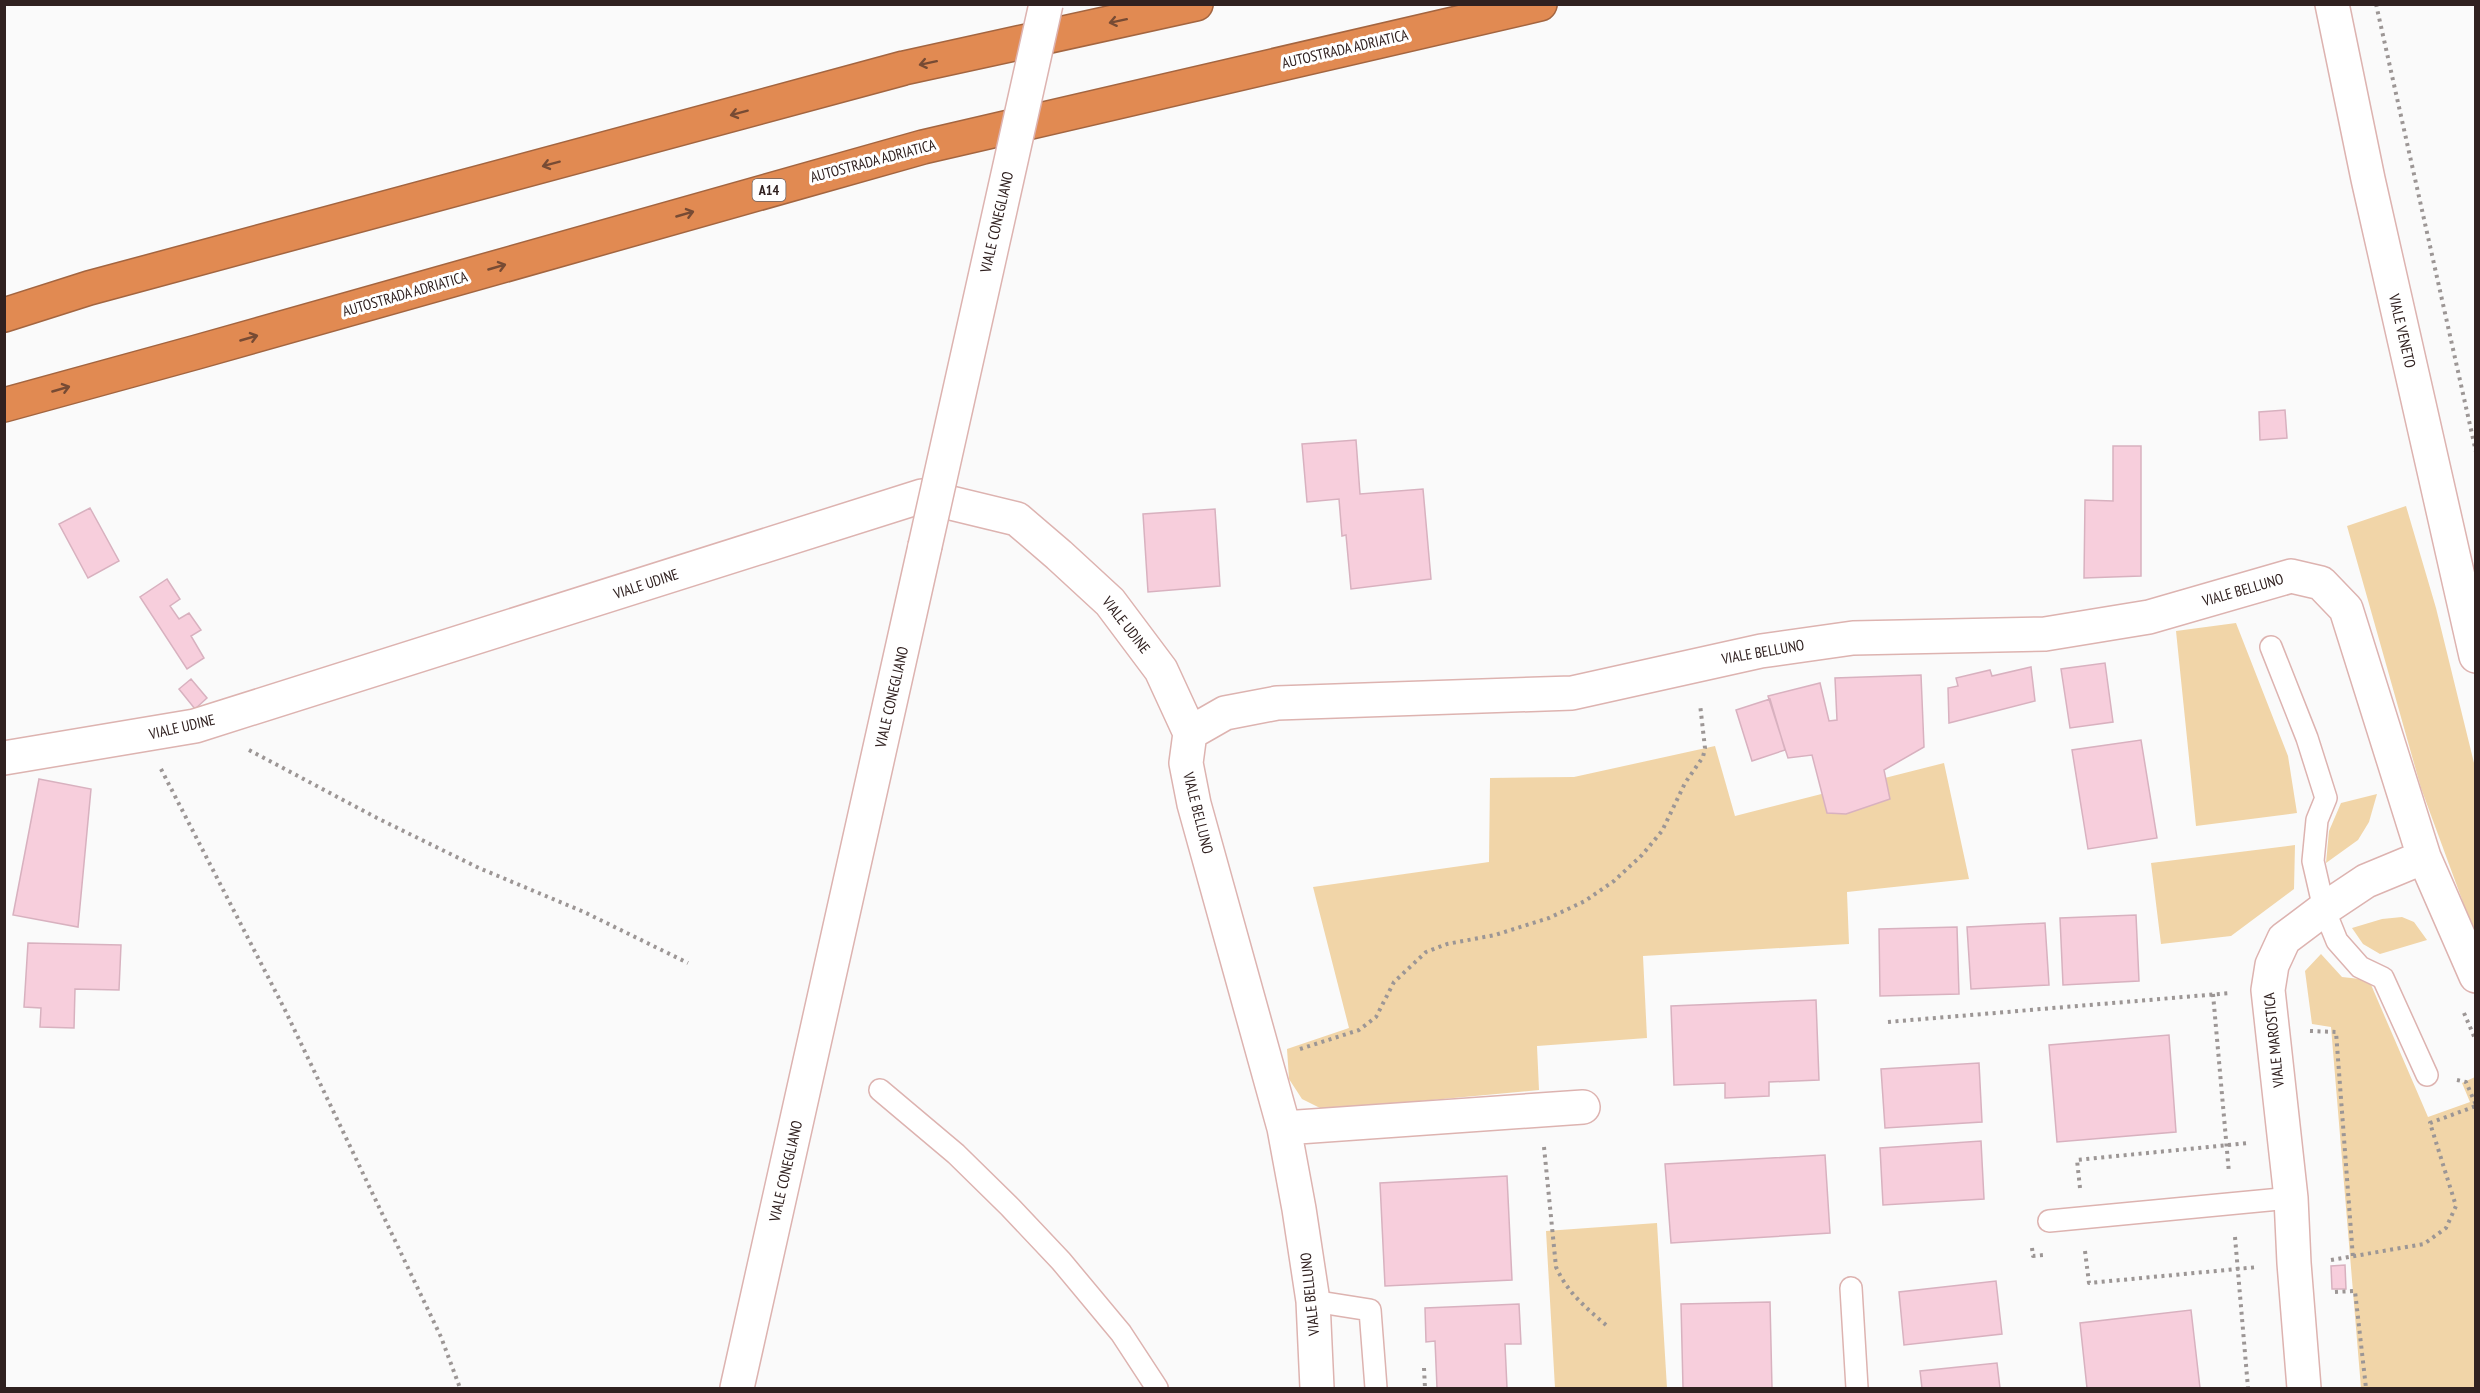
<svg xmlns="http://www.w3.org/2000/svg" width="2480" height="1393" viewBox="0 0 2480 1393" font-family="'PT Sans Narrow',sans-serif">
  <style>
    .green { fill: #f1d5a8 }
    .building { fill: #f7cedc; stroke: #d8b1bf; stroke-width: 1.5 }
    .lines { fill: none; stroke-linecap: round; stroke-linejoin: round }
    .lane-casing { stroke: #ddb3b0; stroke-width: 24 }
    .street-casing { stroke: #ddb3b0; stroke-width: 36 }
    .secondary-casing { stroke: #ddb3b0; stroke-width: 36 }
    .highway-casing { stroke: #a36540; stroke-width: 36 }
    .path { stroke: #9c9695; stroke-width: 4; stroke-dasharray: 3 4.5; stroke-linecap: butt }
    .lane { stroke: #fff; stroke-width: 21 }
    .street { stroke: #fff; stroke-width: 33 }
    .secondary { stroke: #fff; stroke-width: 33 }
    .highway { stroke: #e18a52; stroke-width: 33 }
    .street-bridge-casing { stroke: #ddb3b0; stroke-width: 36; stroke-linecap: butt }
    .street-bridge { stroke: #fff; stroke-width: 33 }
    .oneway { stroke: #774b34 }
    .labels { text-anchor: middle; stroke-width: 6; stroke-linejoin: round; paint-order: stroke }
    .shield { fill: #fff; stroke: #6e6463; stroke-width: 1.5 }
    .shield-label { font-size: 14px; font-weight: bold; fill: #302120 }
    .street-label { font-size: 15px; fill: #302120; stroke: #fff }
  </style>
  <rect width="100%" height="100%" fill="#fafafa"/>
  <path class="green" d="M2406 506 2436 608 2475 767V935L2421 788 2347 526Z
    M2236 623 2288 756 2297 813 2196 826 2176 631Z
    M1715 746 1735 816 1944 763 1969 879 1847 892 1849 944 1643 956 1647 1038 1537 1046 1539 1090 1324 1110 1302 1099 1289 1079 1287 1049 1349 1028 1313 887 1489 862 1490 778 1574 777Z
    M2377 794 2369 822 2358 840 2326 863 2329 831 2341 803Z
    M2295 845 2294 889 2231 936 2161 944 2151 863Z
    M2402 917 2414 922 2427 940 2380 954 2363 944 2352 928 2382 919Z
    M2321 954 2342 977 2369 980 2428 1117 2470 1102 2462 1083 2475 1077V1388H2361L2331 1027 2312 1024 2305 971Z
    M1657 1223 1667 1388H1555L1546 1231Z"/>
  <path class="building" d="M2285 410 2287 438 2260 440 2259 412Z
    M1356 440 1360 494 1423 489 1431 579 1351 589 1346 535 1342 536 1339 499 1307 502 1302 444Z
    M2113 446H2141V576L2084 578 2085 500 2113 501Z
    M90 508 119 561 88 578 59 524Z
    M1215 509 1220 586 1148 592 1143 514Z
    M167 579 180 599 170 606 179 619 189 613 201 630 191 636 204 658 187 669 140 597Z
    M2105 663 2113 722 2070 728 2061 669Z
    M2031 667 2035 701 1949 723 1948 688 1958 686 1956 678 1990 670 1992 676Z
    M1921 675 1924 747 1884 770 1890 799 1846 814 1827 813 1812 755 1788 758 1768 696 1820 683 1829 721 1837 720 1835 678Z
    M191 679 207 698 195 709 179 689Z
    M1770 699 1785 750 1752 761 1736 710Z
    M2141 740 2157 838 2088 849 2072 750Z
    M39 779 91 789 78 927 13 915Z
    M2136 915 2139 981 2063 985 2060 918Z
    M2045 923 2049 985 1971 989 1967 927Z
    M1957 927 1959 994 1880 996 1879 929Z
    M28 943 121 945 119 990 75 989 74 1028 40 1027 41 1008 24 1007Z
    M1816 1000 1819 1080 1769 1082V1096L1725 1098V1083L1674 1085 1671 1006Z
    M2169 1035 2176 1132 2057 1142 2049 1045Z
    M1979 1063 1982 1122 1885 1128 1881 1069Z
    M1981 1141 1984 1199 1883 1205 1880 1148Z
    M1825 1155 1830 1233 1671 1243 1665 1164Z
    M1507 1176 1512 1280 1385 1286 1380 1183Z
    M2345 1265 2346 1289H2332L2331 1266Z
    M1996 1281 2002 1334 1904 1345 1899 1292Z
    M1770 1302 1772 1388H1683L1681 1304Z
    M1519 1304 1521 1344H1505L1507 1388H1437L1435 1341 1426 1342 1425 1308Z
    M2191 1310 2200 1388H2087L2080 1323Z
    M1997 1363 2000 1388H1922L1920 1371Z"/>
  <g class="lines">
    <g class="lane-casing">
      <path id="lane" d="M2271 647 2307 738 2326 798 2317 820 2313 861 2324 909 2337 941 2360 967 2383 978 2427 1075
        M880 1090 956 1154 1010 1207 1061 1261 1121 1333 1157 1388
        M2049 1221 2291 1198
        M1851 1288 1857 1388
        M1313 1301 1370 1310 1376 1388"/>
    </g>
    <g class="street-casing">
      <path id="street" d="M4 758 195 726 922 496 1017 519 1059 555 1110 602 1161 670 1190 733
        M1284 1128 1583 1107
        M737 1388 925 546
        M1317 1388 1313 1301 1299 1209 1284 1128 1194 804 1186 763 1190 733 1225 713 1277 703 1572 693 1761 651 1853 638 2045 634 2149 617 2291 576 2321 583 2346 609 2424 857 2476 976
        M2304 1388 2294 1263 2291 1198 2268 990 2272 965 2284 939 2324 909 2366 881 2424 857"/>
    </g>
    <g class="secondary-casing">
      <path id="secondary" d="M2332 4 2368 179 2476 656"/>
    </g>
    <g class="highway-casing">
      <path id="highway" d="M4 315 89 288 904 68 1196 4
        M4 405 197 352 923 147 1540 4"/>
    </g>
    <path class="path" d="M2376 4 2476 452
      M249 750 377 818 479 868 584 912 688 963
      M161 769 285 1010 441 1337 460 1388
      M2213 994 2229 1173
      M2464 1013 2476 1041
      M1888 1022 2231 993
      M2310 1031 2336 1032 2353 1258
      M1300 1049 1359 1030 1376 1017 1394 982 1426 952 1447 944 1495 935 1549 918 1585 901 1614 881 1642 855 1662 831 1685 783 1703 757 1705 748 1700 704
      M2457 1080 2466 1082 2476 1105
      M1544 1147 1556 1267C1567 1292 1586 1308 1606 1325
      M2080 1188 2077 1160 2248 1143
      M2235 1237 2248 1388
      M2032 1248 2033 1256 2044 1255
      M2085 1251 2089 1283 2258 1267
      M2331 1260 2424 1244 2446 1228 2456 1206 2430 1123 2476 1106
      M2335 1292 2355 1291 2366 1388
      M1424 1368 1425 1388"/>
    <use href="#lane" class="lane"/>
    <use href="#street" class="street"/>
    <use href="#secondary" class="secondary"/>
    <use href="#highway" class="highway"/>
    <g class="street-bridge-casing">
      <path id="street-bridge" d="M925 546 1046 4"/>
    </g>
    <use href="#street-bridge" class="street-bridge"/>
  </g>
  <defs><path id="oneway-shaft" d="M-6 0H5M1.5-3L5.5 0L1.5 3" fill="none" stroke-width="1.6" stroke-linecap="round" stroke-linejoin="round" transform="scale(1.5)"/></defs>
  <g class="oneway">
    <use href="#oneway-shaft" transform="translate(1118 21) rotate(168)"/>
    <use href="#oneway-shaft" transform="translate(928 63) rotate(168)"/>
    <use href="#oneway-shaft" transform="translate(739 113) rotate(165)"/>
    <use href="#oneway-shaft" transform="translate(551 164) rotate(165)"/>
    <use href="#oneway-shaft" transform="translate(685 214) rotate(-16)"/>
    <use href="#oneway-shaft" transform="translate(497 267) rotate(-16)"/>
    <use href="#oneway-shaft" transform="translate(249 338) rotate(-16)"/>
    <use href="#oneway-shaft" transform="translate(61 389) rotate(-16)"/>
  </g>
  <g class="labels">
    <rect class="shield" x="752.5" y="179" width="33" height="22" rx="4.5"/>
    <g class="shield-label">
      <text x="769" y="195">A14</text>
    </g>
    <g class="street-label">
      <text transform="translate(1345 49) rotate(-13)" y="5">AUTOSTRADA ADRIATICA</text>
      <text transform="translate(873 161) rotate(-15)" y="5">AUTOSTRADA ADRIATICA</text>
      <text transform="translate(997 222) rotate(-77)" y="5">VIALE CONEGLIANO</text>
      <text transform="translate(405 294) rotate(-16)" y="5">AUTOSTRADA ADRIATICA</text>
      <text transform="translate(2402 331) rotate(77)" y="5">VIALE VENETO</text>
      <text transform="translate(646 584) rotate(-18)" y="5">VIALE UDINE</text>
      <text transform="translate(2243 590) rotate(-16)" y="5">VIALE BELLUNO</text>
      <text transform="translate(1126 625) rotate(52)" y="5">VIALE UDINE</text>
      <text transform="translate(1763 652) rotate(-10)" y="5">VIALE BELLUNO</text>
      <text transform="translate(892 697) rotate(-77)" y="5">VIALE CONEGLIANO</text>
      <text transform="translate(182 727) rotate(-13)" y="5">VIALE UDINE</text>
      <text transform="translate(1198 813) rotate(76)" y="5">VIALE BELLUNO</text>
      <text transform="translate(2274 1040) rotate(-96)" y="5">VIALE MAROSTICA</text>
      <text transform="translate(786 1171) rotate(-77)" y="5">VIALE CONEGLIANO</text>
      <text transform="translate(1310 1294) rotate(-96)" y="5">VIALE BELLUNO</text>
    </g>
  </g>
  <rect width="2480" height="1393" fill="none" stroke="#302120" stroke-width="12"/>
</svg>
